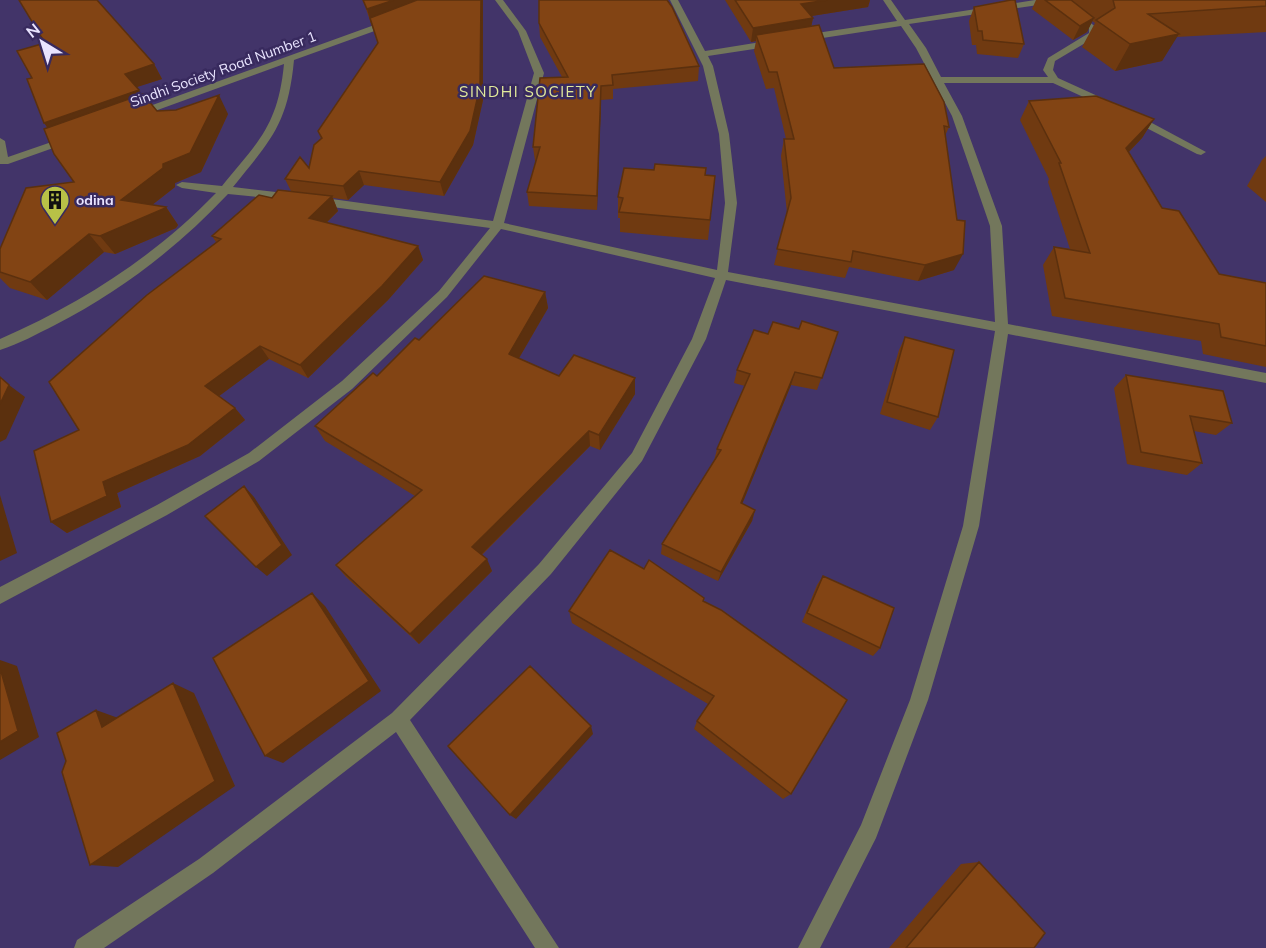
<svg xmlns="http://www.w3.org/2000/svg" width="1266" height="948" viewBox="0 0 1266 948" font-family="Mulish,sans-serif">
  <style>
    .lines { fill: none; stroke-linecap: round; stroke-linejoin: round }
    .minor { fill: #73775c; fill-rule: evenodd }
    .wall { fill: #703a11 }
    .shaded-wall { fill: #5b300e }
    .building { fill: #824414; stroke: #5b300e; stroke-width: 1.5 }
    .labels { text-anchor: middle; stroke-width: 5; stroke-linejoin: round; paint-order: stroke }
    .far-street-label { font-size: 14px; fill: #e9e4ff; stroke: #382a5e }
    .far-poi-label { font-size: 14px; font-weight: bold; fill: #e9e4ff; stroke: #382a5e; text-anchor: start }
    .far-neighbourhood-label { font-size: 15px; letter-spacing: 1.5px; fill: #e1e99b; stroke: #382a5e }
  </style>
  <rect width="100%" height="100%" fill="#423469"/>
  <g class="lines">
    <path class="minor" d="M495 0H503L526 31 544 73 504 223 717 270 725 203 719 134 703 66 670 0H678L705 51 774 40 779 43 774 46 708 56 713 66 729 134 737 203 728 272 995 322 990 226 952 116 916 48 901 26 803 41 798 38 803 35 897 21 883 0H891L905 20 1035 0H1056L1052 3 909 24 926 48 941 77H1048L1043 70 1048 58 1089 33V29L1072 17V13H1078L1097 28V36L1055 61 1053 70 1058 78 1113 103V107H1105L1053 83H944L962 116 1002 226 1008 324 1266 373V383L1008 334 979 526 928 700 876 838 820 948H798L861 825 910 700 963 526 995 331 726 280 706 339 642 461 551 574 410 720 559 948H535L396 732 213 873 104 948H74L77 940 199 859 392 713 539 564 632 453 692 339 715 278 501 229 447 297 352 389 259 461 167 515 0 604V587L157 505 249 453 342 381 439 291 490 228 317 205 311 201 317 197 493 221 534 73 518 31Z
      M391 19 395 22 394 24 294 60C288 124 271 140 233 187L293 194 299 198 297 201 228 194C177 248 121 291 55 325 37 334 19 344 0 350V339C82 303 154 257 216 193L182 188 176 185 182 182 222 186C259 141 278 125 284 64L141 116H133V112Z
      M1129 115H1137L1206 152 1201 155 1197 154 1129 119Z
      M69 136 74 139 73 141 8 164H0V138L5 141 8 157Z"/>
  </g>
  <path class="wall" d="M363 0H483V100L473 145 444 196 364 185 348 200 333 198 338 211 326 223 418 246 423 260 388 300 308 378 269 359 219 396 235 408 245 420 200 456 117 493 121 507 67 533 51 522 79 430 216 242 212 236 272 198 291 191 285 179 309 168 321 139 318 131 378 44Z
    M725 0H870L868 7 811 16 813 18 811 27 834 68 949 127 945 136 954 270 918 281 849 267 845 278 774 265 787 213 781 156 784 139H786L774 88 766 89 754 51 756 41 751 42Z
    M1036 0H1266V32L1176 37 1162 61 1115 71 1082 47 1095 23 1092 21 1087 32 1073 40 1032 9Z
    M974 7 1024 44 1018 58 977 54 976 45H972L969 21Z
    M539 23 699 66 698 81 613 89V99L601 100 597 210 529 206 527 192 536 161H535L533 147 562 77 540 37Z
    M154 64 162 79 136 87 141 95 157 111 228 114 201 172 175 183V187L152 205 166 207 178 225 176 228 115 254 104 252 47 300 10 288 0 278V249L74 182 47 128 32 78Z
    M1029 101 1154 119 1142 138 1129 152 1162 208 1219 274 1266 283V367L1203 354 1201 341 1052 316 1043 265 1054 247 1070 249 1048 182 1049 179 1020 120Z
    M1266 156V202L1247 186 1262 160Z
    M706 175 715 176 708 240 620 232V218H618V197Z
    M545 292 548 308 519 358 559 376 635 378V394L600 450 590 446 482 555 492 571 419 644 346 577 336 565 415 496 325 441 315 426 377 376 419 340Z
    M799 329 838 332 817 390 791 385 742 504 755 510 752 521 718 581 661 554 662 544 714 461 717 449 745 386 734 383 737 370 768 334Z
    M905 337 938 417 930 430 880 414 899 350Z
    M1126 375 1232 423 1216 435 1194 431 1202 463 1187 475 1127 464 1114 388Z
    M644 569 704 598 703 601 791 794 783 799 694 729 697 721 708 704 572 623 569 611Z
    M823 576 880 648 873 656 802 622 817 585Z
    M979 862 1034 948H889L961 864Z"/>
  <path class="shaded-wall" d="M394 0H435L371 23 367 9Z
    M481 0H483V100L473 145 444 196 440 182Z
    M827 0H870L868 7 799 18 801 4Z
    M813 18 810 32 756 35V41L751 42 753 28Z
    M1094 18 1087 32 1073 40 1080 26Z
    M1179 34 1162 61 1115 71 1130 44Z
    M154 64 162 79 134 88 125 74Z
    M601 86V100L597 210V196Z
    M139 90 147 104 55 138 44 123Z
    M219 95 228 114 201 172 175 183V187L134 219 121 200 163 164Z
    M1154 119 1142 138 1114 167 1126 148Z
    M359 171 364 185 348 200 343 186Z
    M332 196 338 211 316 233 309 218Z
    M166 207 178 225 176 228 115 254 100 236Z
    M89 234 104 252 47 300 30 282Z
    M418 246 423 260 388 300 308 378 300 365Z
    M963 254 954 270 918 281 925 265Z
    M545 292 548 308 512 370 509 354Z
    M260 346 269 359 215 399 205 386Z
    M795 372 791 385 738 514 741 503Z
    M635 378V394L600 450 599 435Z
    M9 385 25 397 6 439 0 442V404Z
    M235 408 245 420 200 456 117 493 121 507 67 533 51 522 103 482Z
    M589 431 590 446 477 559 472 547Z
    M244 486 254 497 292 555 267 576 256 567Z
    M0 495 17 553 0 561Z
    M755 510 752 521 718 581 721 572Z
    M487 559 492 571 419 644 410 634Z
    M312 593 325 606 381 691 283 763 265 756Z
    M0 660 17 666 39 737 0 760Z
    M173 683 194 693 235 786 118 867 90 865Z
    M96 710 121 719 102 727Z
    M591 726 593 734 516 819 510 815Z"/>
  <path class="building" d="M19 0H97L154 64 125 74 139 90 44 123 27 79 32 78 17 51 45 43Z
    M363 0H394L367 9Z
    M417 0H481L480 86 470 131 440 182 359 171 343 186 285 179 300 157 309 168 314 145 322 138 318 131 378 43 370 18Z
    M539 0H667L672 7 699 66 612 75 613 85 601 86 597 196 527 192 540 147H533L540 78 568 77 539 23Z
    M735 0H827L801 4 813 18 753 28Z
    M1011 0H1015L1024 44 983 40 982 31H978L974 7Z
    M1045 0H1071L1094 18 1080 26Z
    M1113 0H1266V6L1148 14 1179 34 1130 44 1096 20 1115 8Z
    M819 25 834 68 924 64 944 102 949 127 944 126 957 220 965 221 963 254 925 265 853 251 851 262 777 249 791 198 784 139H794L777 72H769L756 35Z
    M143 94 157 111 176 110 219 95 190 153 163 164V168L121 200 166 207 163 209 100 236 89 234 30 282 0 272V249L26 188 74 182 54 154 44 129Z
    M1096 96 1154 119 1126 148 1162 208 1179 211 1219 274 1266 283V346L1221 337 1219 324 1065 298 1054 247 1090 253 1059 163H1061L1029 101Z
    M655 164 706 168 705 175 715 176 710 220 619 212 623 198 618 197 624 168 654 170Z
    M278 190 332 196 309 218 418 246 382 286 300 365 260 346 205 386 235 408 188 445 103 482 107 496 51 522 34 451 79 430 49 382 147 295 221 239 212 236 259 195 272 198Z
    M484 276 545 292 509 354 559 376 574 355 635 378 599 435 589 431 472 547 487 559 410 634 336 565 422 490 315 426 373 373 377 376 415 338 419 340Z
    M802 321 838 332 822 378 795 372 741 503 755 510 721 572 662 544 721 450 717 449 750 374 737 370 754 330 768 334 773 322 799 329Z
    M905 337 954 350 938 417 887 402Z
    M1126 375 1223 391 1232 423 1190 416 1202 463 1141 452Z
    M0 377 9 385 0 404Z
    M244 486 282 545 256 567 205 516Z
    M610 550 644 569 649 560 704 598 703 601 721 610 847 700 791 794 697 721 714 696 569 611Z
    M823 576 894 608 880 648 807 613Z
    M312 593 369 681 265 756 213 658Z
    M530 666 591 726 510 815 448 746Z
    M0 668 18 731 0 742Z
    M173 683 215 781 90 865 62 772 66 761 57 733 96 710 102 727Z
    M979 862 1045 933 1034 948H906Z"/>
  <defs>
    <g id="building-pin" transform="scale(1.5)"><path d="M0 17L-7.5 6A9.5 9.5 0 1 1 7.5 6Z" fill="#b8c147" stroke="#382a5e"/><path d="M-4-6H4V6H1V3H-1V6H-4ZM-2.5-4.3h1.7v1.8h-1.7ZM.8-4.3h1.7v1.8H.8ZM-2.5-1h1.7V.8h-1.7ZM.8-1h1.7V.8H.8Z" fill="#111"/></g>
  </defs>
  <g fill-rule="evenodd">
    <use href="#building-pin" x="55" y="200"/>
  </g>
  <g class="labels">
    <g class="far-street-label">
      <text transform="translate(223 69) rotate(-20)" y="5">Sindhi Society Road Number 1</text>
    </g>
    <g class="far-poi-label">
      <text x="76" y="205">odina</text>
    </g>
    <g class="far-neighbourhood-label">
      <text x="528" y="97">SINDHI SOCIETY</text>
    </g>
  </g>
  <g transform="translate(42 42) rotate(322)" stroke="#382a5e" stroke-width="4.5" paint-order="stroke">
  <path d="M0-4.5L10 22L0 15L-10 22Z" fill="#e9e4ff"/>
  <text y="-9" font-size="16" font-weight="bold" text-anchor="middle" fill="#e9e4ff">N</text>
  </g>
</svg>
